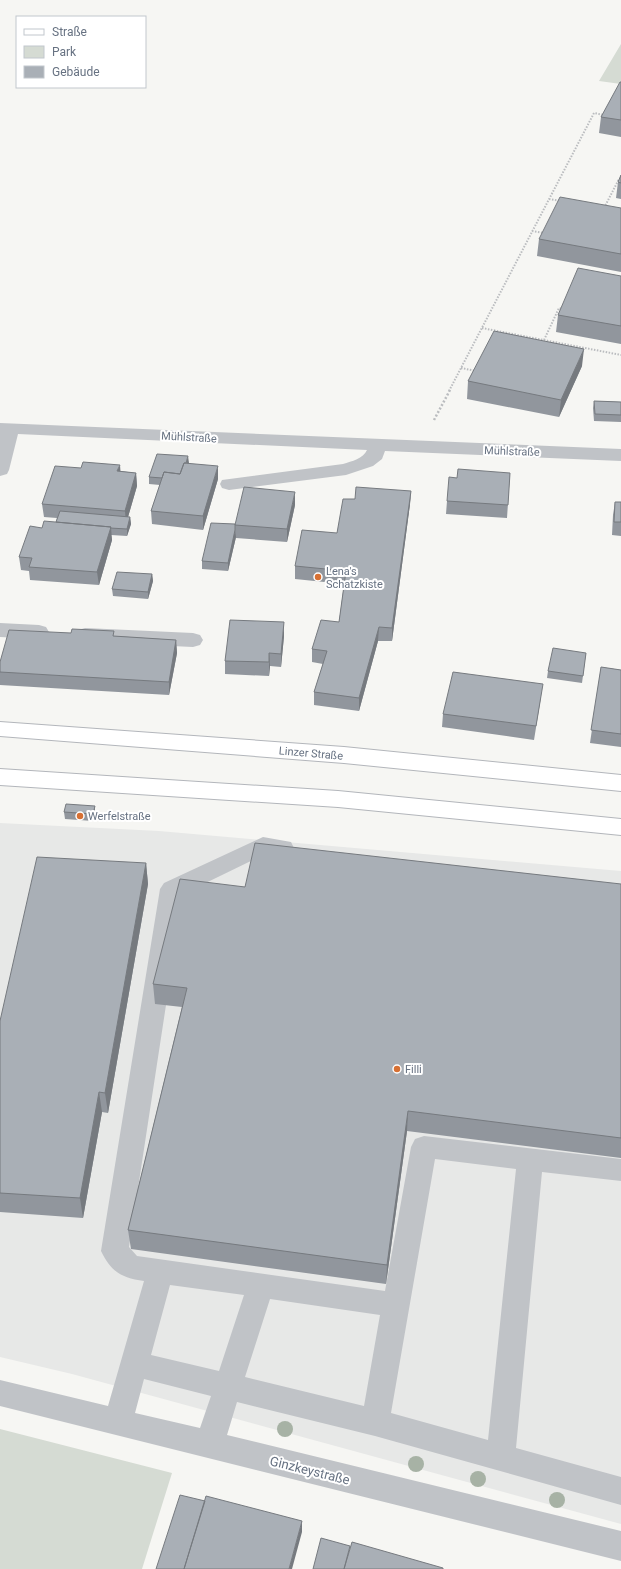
<svg xmlns="http://www.w3.org/2000/svg" width="621" height="1569" viewBox="0 0 621 1569" font-family="Roboto,sans-serif">
  <style>
    .built { fill: #e7e8e7 }
    .green { fill: #d5dbd3 }
    .lines { fill: none; stroke-linecap: round; stroke-linejoin: round }
    .major-casing { stroke: #b3b6bb; stroke-width: 2 }
    .path-far1 { stroke: #babcbf; stroke-width: 2; stroke-dasharray: 1.5 1.5; stroke-linecap: butt }
    .path { stroke: #babcbf; stroke-width: 2.5; stroke-dasharray: 2 2; stroke-linecap: butt }
    .minor { fill: #c0c3c7; fill-rule: evenodd }
    .major { fill: #fff; fill-rule: evenodd }
    .tree { fill: #a7b2a5 }
    .wall { fill: #91969d }
    .shaded-wall { fill: #767a7f }
    .building { fill: #a9afb6; stroke: #767a7f }
    .poi-dot { fill: #d77033; stroke: #fff; stroke-width: 1.5 }
    .labels { text-anchor: middle; stroke-width: 4; stroke-linejoin: round; paint-order: stroke }
    .street-label { font-size: 11px; fill: #677282; stroke: #fff }
    .poi-label { font-size: 11px; fill: #677282; stroke: #fff; text-anchor: start }
    .near-street-label { font-size: 13px; fill: #677282; stroke: #fff }
  </style>
  <rect width="100%" height="100%" fill="#f6f6f3"/>
  <path class="built" d="M0 823 159 831 621 871V1524L72 1374 0 1357Z"/>
  <path class="green" d="M621 44V84L599 81Z
    M0 1429 172 1473 142 1569H0Z"/>
  <g class="lines">
    <g class="major-casing">
      <path id="major" d="M0 722 344 747 621 775V791L344 763 0 736Z
        M0 769 338 791 621 819V835L338 807 0 785Z"/>
    </g>
    <path class="path-far1" d="M549 199 561 201
      M604 208 619 179H621
      M532 231 544 233
      M482 328 621 355
      M544 340 559 308 563 309
      M461 368 476 371
      M449 391 594 113 604 115"/>
    <path class="path" d="M434 420 450 390"/>
    <path class="minor" d="M0 423 621 449V461L385 451 382 459 373 466 346 475 229 490 222 488 220 484 222 480 343 464C352 461 363 459 367 450L18 434 9 470 7 474 0 476Z
      M0 623 39 625 46 627 49 632 46 637 39 639 0 637Z
      M85 628 193 633 200 635 203 640 200 645 193 647 85 642 78 640 75 635 78 630Z
      M263 837 291 842 294 848 291 854 283 856 265 854 183 894 129 1247 137 1256 385 1291 411 1147 415 1139 424 1136 621 1159V1181L542 1172 516 1448 621 1477V1505L375 1436 237 1402 227 1435 621 1531V1561L0 1406V1380L108 1406 144 1281C122 1278 111 1272 101 1251L160 889 164 883ZM435 1159 516 1169 488 1440 391 1413ZM170 1285 244 1295 219 1371 151 1355ZM270 1299 380 1315 364 1406 245 1377ZM144 1379 211 1396 200 1428 135 1413Z"/>
    <use href="#major" class="major"/>
  </g>
  <g class="tree">
    <circle cx="285" cy="1429" r="8"/>
    <circle cx="416" cy="1464" r="8"/>
    <circle cx="478" cy="1479" r="8"/>
    <circle cx="557" cy="1500" r="8"/>
  </g>
  <path class="wall" d="M621 82V137L599 133 601 117Z
    M621 175V199L616 198 618 182Z
    M621 208V272L537 256 539 239Z
    M621 276V344L556 332 558 315Z
    M582 366 559 417 467 399 468 381Z
    M594 401 621 402V422L594 421 593 408Z
    M189 463 218 479 203 530 152 524 151 511 160 485 149 484V477Z
    M120 471 136 473 137 486 128 517H130L131 524 127 536 111 535 112 540 99 585 30 580 29 571 21 570 19 557 42 528 56 522 57 518 44 517 42 504Z
    M510 473 507 518 446 514 447 501 457 478Z
    M411 491 410 504 392 641H378L359 711 314 705V692L323 664 312 662V649L339 622 344 584 295 579V566L337 533 355 499Z
    M615 502H621V536L612 535 613 515Z
    M295 505 287 542 236 538V537L228 571 202 569V561L235 524Z
    M152 574 153 581 148 599 113 596 112 589Z
    M115 636 176 640 177 653 169 695 0 685V662Z
    M284 636 281 667 270 666 269 676 225 674V661Z
    M586 653 582 683 547 678 548 671Z
    M601 667 621 670V747L590 743Z
    M541 697 534 740 442 727 443 714Z
    M95 806V813L93 821 65 819 64 812Z
    M146 863 148 884 108 1113 102 1112 83 1218 0 1212V1021Z
    M621 884V1158L407 1131 386 1284 131 1249 128 1230 182 1007 155 1004 153 984 245 887Z"/>
  <path class="shaded-wall" d="M584 349 582 366 559 417 561 400Z
    M188 456 189 463 181 480Z
    M120 465 121 478 117 471Z
    M218 466V479L203 530V516Z
    M136 473 137 486 126 524 125 511Z
    M411 491 410 504 392 641V628Z
    M295 492V505L287 542V529Z
    M130 517 131 524 127 536V529Z
    M111 527 112 540 99 585 97 572Z
    M235 530 236 537 228 571V563Z
    M152 574 153 581 148 599V592Z
    M284 622V636L281 667V654Z
    M379 627 378 641 359 711V698Z
    M176 640 177 653 169 695V682Z
    M269 653 270 666 269 676Z
    M95 806V813L93 821V814Z
    M146 863 148 884 108 1113 105 1093Z
    M99 1092 102 1112 83 1218 80 1198Z
    M408 1111 407 1131 386 1284 387 1265Z
    M302 1521V1532L292 1569H289Z"/>
  <path class="building" d="M620 82H621V120L601 117Z
    M621 175V183L618 182Z
    M560 197 621 208V254L539 239Z
    M578 268 621 276V326L558 315Z
    M494 331 584 349 561 400 468 381Z
    M594 401 621 402V415L595 414Z
    M157 454 188 456 186 463H184L180 474 164 472 162 478 149 477Z
    M83 462 120 465 117 471 136 473 125 511 42 504 55 466 81 468Z
    M184 463 218 466 203 516 151 511 164 472 180 474Z
    M458 469 510 473 508 505 447 501 449 477 457 478Z
    M244 487 295 492 287 529 235 525Z
    M356 487 411 491 392 628 379 627 359 698 314 692 327 651 312 649 321 620 339 622 346 571 295 566 302 530 337 533 343 499H355Z
    M615 502H621V522H614Z
    M60 511 130 517 127 529 110 528 111 527 56 522Z
    M44 521 111 527 97 572 29 567 32 558 19 557 30 526 42 528Z
    M211 523 235 524V530L228 563 202 561Z
    M117 572 152 574 148 592 112 589Z
    M230 620 284 622 281 654 269 653V662L225 661Z
    M72 629 114 631 113 636 176 640 169 682 0 672V662L9 630 71 633Z
    M553 648 586 653 583 676 548 671Z
    M601 667 621 670V734L591 730Z
    M453 672 543 684 536 726 443 714Z
    M66 804 95 806 93 814 64 812Z
    M255 843 621 884V1138L408 1111 387 1265 128 1230 187 988 153 984 180 879 245 887Z
    M37 857 146 863 105 1093 99 1092 80 1198 0 1193V1021Z
    M180 1495 205 1501 184 1569H156Z
    M206 1496 302 1521 289 1569H184Z
    M321 1538 350 1546 344 1569H313Z
    M352 1542 443 1568V1569H344Z"/>
  <g class="poi-dot">
    <circle cx="318" cy="577" r="4"/>
    <circle cx="80" cy="816" r="4"/>
    <circle cx="397" cy="1069" r="4"/>
  </g>
  <g class="labels">
    <g class="street-label">
      <text transform="translate(189 437) rotate(3)" y="4">Mühlstraße</text>
      <text transform="translate(512 451) rotate(2)" y="4">Mühlstraße</text>
      <text transform="translate(311 753) rotate(5)" y="4">Linzer Straße</text>
    </g>
    <g class="poi-label">
      <text x="326" y="575">Lena's<tspan x="326" dy="13">Schatzkiste</tspan></text>
      <text x="88" y="820">Werfelstraße</text>
      <text x="405" y="1073">Filli</text>
    </g>
    <g class="near-street-label">
      <text transform="translate(310 1470) rotate(14)" y="5">Ginzkeystraße</text>
    </g>
  </g>
  <rect x="16" y="16" width="130" height="72" fill="#ffffff" stroke="#c2c7cd"/>
  <rect x="24" y="29" width="20" height="6" fill="#ffffff" stroke="#c2c7cd"/>
  <text x="52" y="36" font-size="12" fill="#677282">Straße</text>
  <rect x="24" y="46" width="20" height="12" fill="#d5dbd3" stroke="#c2c7cd"/>
  <text x="52" y="56" font-size="12" fill="#677282">Park</text>
  <rect x="24" y="66" width="20" height="12" fill="#a9afb6" stroke="#c2c7cd"/>
  <text x="52" y="76" font-size="12" fill="#677282">Gebäude</text>
</svg>
